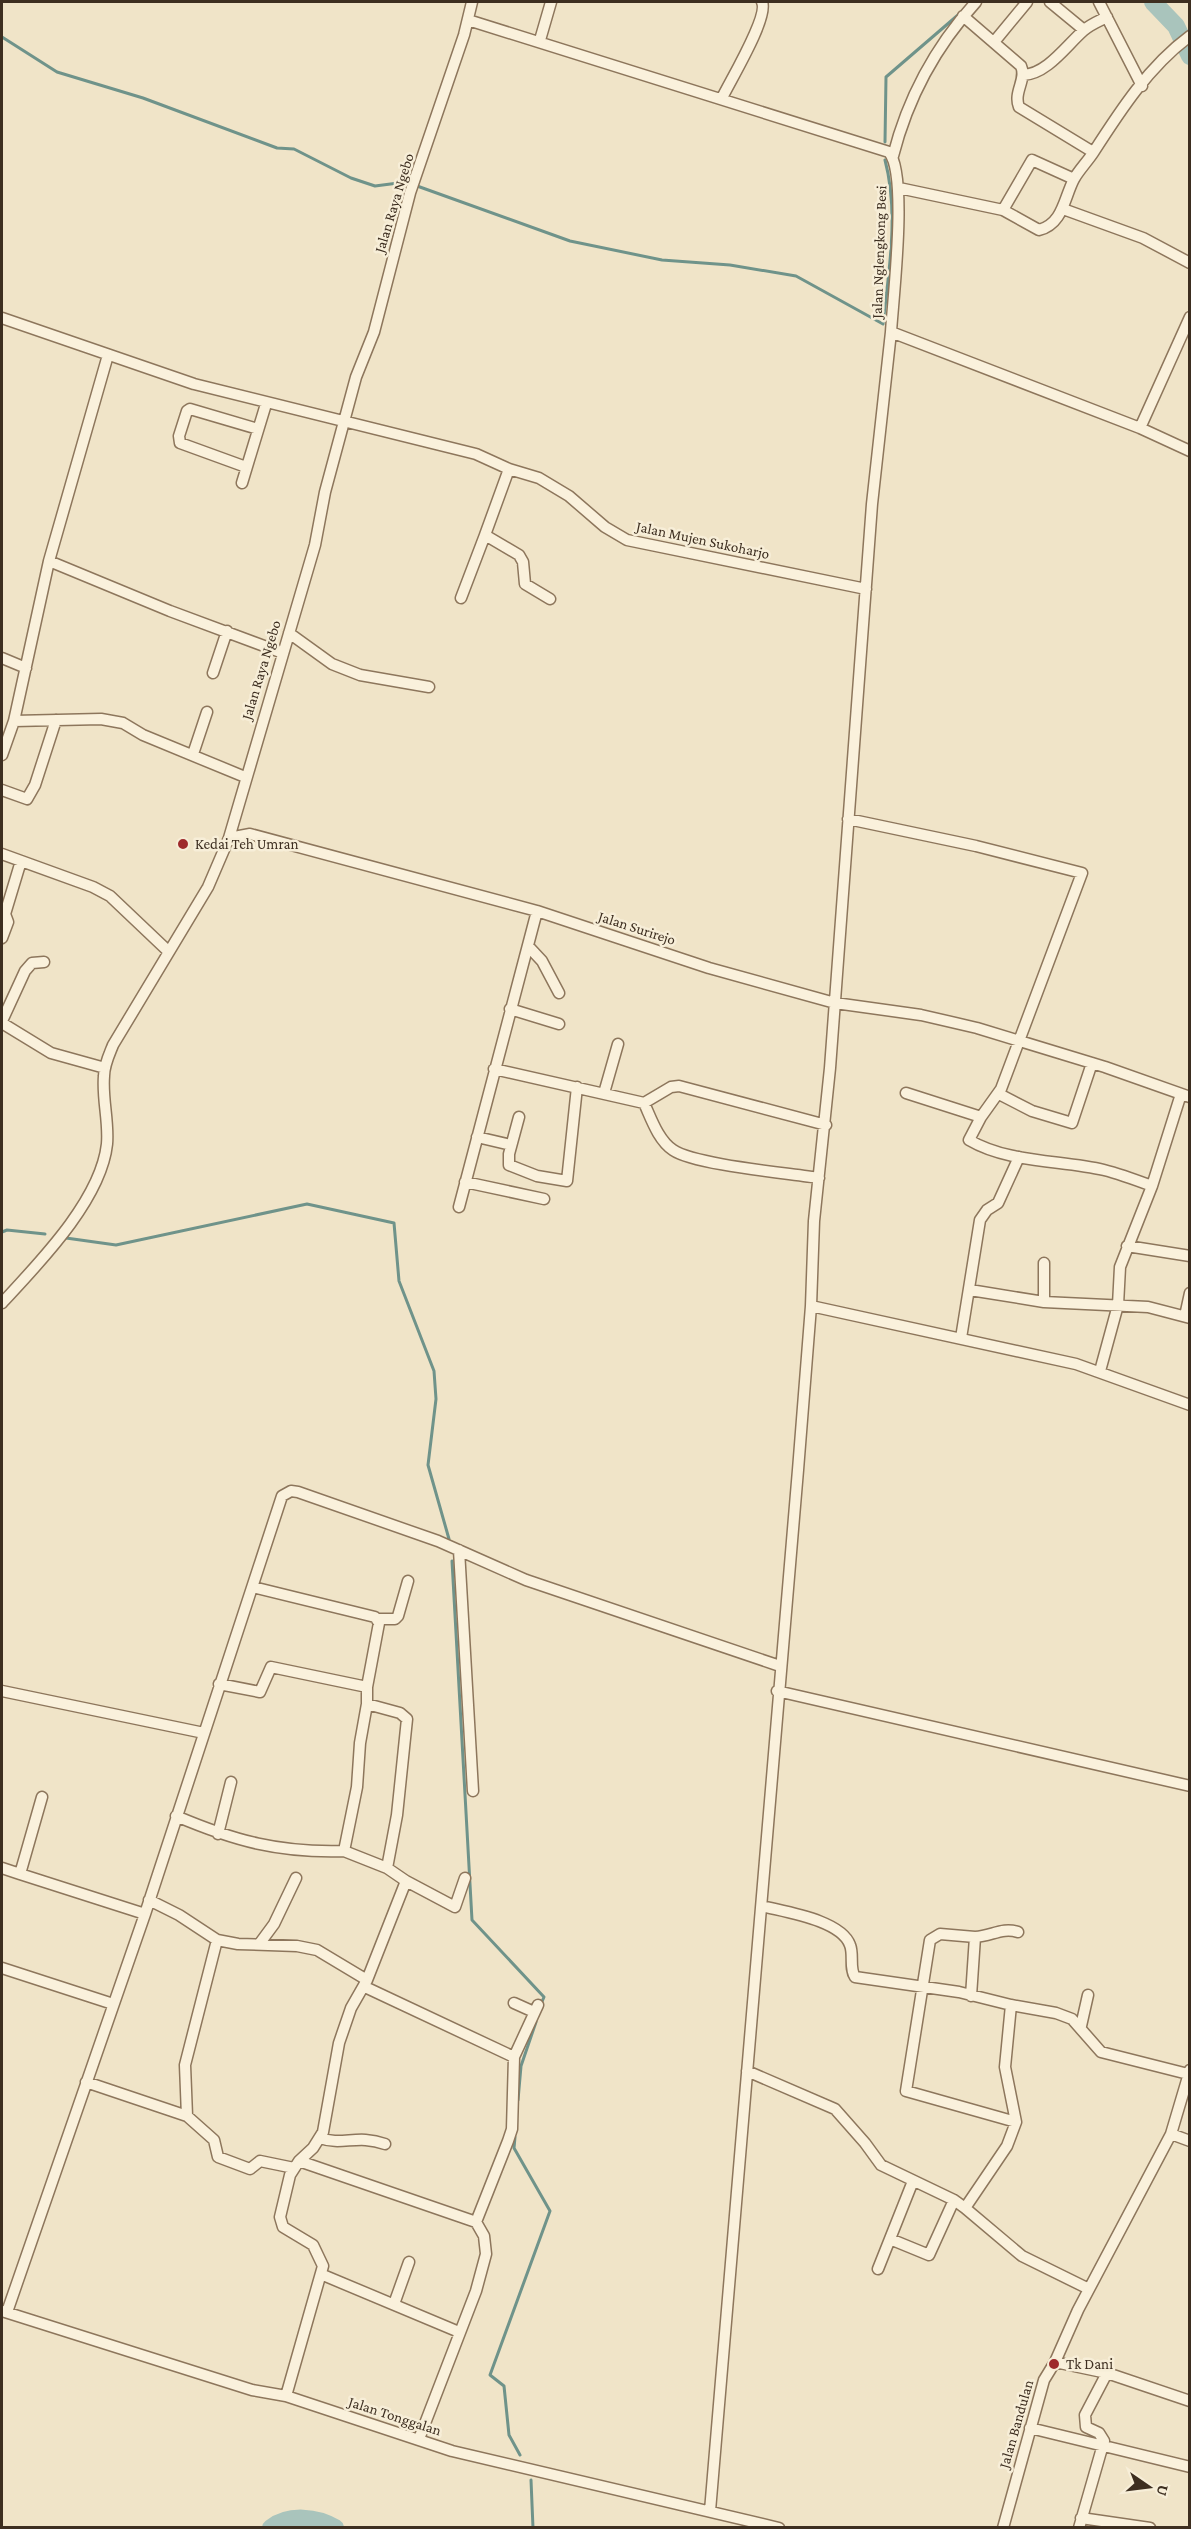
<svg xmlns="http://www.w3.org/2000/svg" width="1191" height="2529" viewBox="0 0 1191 2529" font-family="'Crimson Pro',serif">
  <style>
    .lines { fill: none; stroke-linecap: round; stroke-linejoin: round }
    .stream { stroke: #6f938a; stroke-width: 3 }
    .river { stroke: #a9c4bc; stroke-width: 18 }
    .minor-casing { stroke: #8d765c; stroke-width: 13 }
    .minor { stroke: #faf1dc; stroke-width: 10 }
    .poi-dot { fill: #9e2a2b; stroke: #f7eed8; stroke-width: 2 }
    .labels { text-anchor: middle; stroke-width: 5; stroke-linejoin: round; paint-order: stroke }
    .street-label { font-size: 15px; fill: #3d2e20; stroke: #f7eed8 }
    .poi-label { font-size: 15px; fill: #3d2e20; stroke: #f7eed8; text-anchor: start }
  </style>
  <rect width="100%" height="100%" fill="#f0e4c8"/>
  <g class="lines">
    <path class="stream" d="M2 37 57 72 143 98 277 148 294 149 351 178 375 186 406 182 570 241 662 260 730 265 796 276 883 324C889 270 899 213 885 160
      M885 142 886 77 958 15
      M2 1232 7 1230 45 1234
      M66 1238 116 1245 307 1204 394 1223 399 1281 434 1371 436 1399 428 1465 449 1539
      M452 1561 472 1920 544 1997 541 2004
      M518 2100 521 2066 536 2022
      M515 2137 514 2148 550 2211 490 2375 504 2386 509 2435 520 2455
      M531 2480 533 2528"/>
    <path class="river" d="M1153 2 1176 26 1190 56
      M271 2528C289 2514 317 2517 335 2528"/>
    <g class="minor-casing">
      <path id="minor" d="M1050 2 1084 30
        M1099 2 1142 86
        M963 16 1021 66C1027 80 1013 92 1019 107L1093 152
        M468 20 889 152C908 175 893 298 891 332L1140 428 1190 451
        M540 40 551 2
        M994 42 1027 2
        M1023 75C1047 74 1066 46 1083 31 1089 25 1099 21 1107 17
        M722 98C730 81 769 17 762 2
        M893 156C908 97 935 47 976 2
        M899 188 1003 210 1039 230C1063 224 1064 198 1074 179 1079 170 1087 162 1093 153 1120 111 1149 66 1190 36
        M1063 209 1143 238 1190 263
        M1003 210 1032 160 1074 179
        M2 318 194 384 476 454 509 469 539 478 569 496 605 527 627 540 866 589
        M1140 428 1190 317
        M246 467 180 443 179 436 187 411 190 409 258 429
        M509 469 485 535 519 555 523 562 525 584 550 599
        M242 483 266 404
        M49 561 108 355
        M461 598 485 535
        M289 633 332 664 360 675 429 687
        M2 658 26 668
        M213 673 227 631
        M14 721 101 719 123 723 143 735 245 777
        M193 754 207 712
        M2 755 14 721 49 561 170 611 283 653
        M2 790 27 799 35 785 56 720
        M848 819 976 846 1082 873 1001 1089 981 1117
        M229 838 250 834 537 911 709 968 835 1003 921 1015 977 1028 1105 1067 1190 1097
        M2 854 93 887 110 896 169 952
        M2 938 8 922 5 914 21 861
        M528 946 542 961 559 993
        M510 1009 559 1024
        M2 1021 25 971 32 963 44 962
        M2 1023 51 1053 105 1068
        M494 1069 644 1103 671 1087 679 1086 826 1125
        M604 1093 618 1044
        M906 1093 981 1117 969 1140C1008 1163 1061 1160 1104 1170 1120 1174 1136 1180 1152 1186
        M999 1094 1032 1111 1072 1123 1092 1063
        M644 1103C651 1118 658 1140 673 1150 695 1165 788 1173 819 1178
        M519 1117 509 1154V1165L537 1176 567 1181 577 1087
        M477 1137 511 1145
        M465 1182 544 1199
        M459 1207 537 911
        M1127 1246 1190 1256
        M1044 1263V1302
        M970 1290 1044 1302 1148 1307 1190 1318
        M2 1303C39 1263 101 1200 107 1144 109 1121 102 1099 104 1076 104 1065 109 1055 113 1045L208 887 229 838 315 545 325 492 356 377 374 332 410 193 464 35 472 2
        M811 1306 1076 1364 1190 1405
        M1185 1316 1190 1293
        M961 1338 980 1220 987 1210 998 1203 1019 1157
        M1100 1371 1118 1305 1120 1267 1152 1186 1181 1094
        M459 1550 473 1791
        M253 1587 375 1617 379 1623 367 1687V1704L400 1713 407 1719 397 1815 387 1868 406 1881 367 1980
        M378 1619H395L398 1616 408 1581
        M219 1684 260 1692 271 1667 367 1687
        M2 1691 204 1733
        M777 1691 1190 1786
        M42 1797 20 1874 145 1914
        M176 1816C235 1841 279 1853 344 1851L357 1787 360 1743 367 1704
        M218 1834 231 1782
        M344 1851 387 1868
        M2 1868 20 1874
        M406 1881 455 1907 465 1878
        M149 1900 179 1915 217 1940 238 1944 297 1946 317 1950 367 1980 351 2008 339 2043 323 2132 313 2148 299 2161 290 2175 280 2217 283 2227 313 2245 323 2266 286 2396
        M762 1906C785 1912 841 1920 850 1945 854 1955 849 1968 855 1977L959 1992 1011 2005 1005 2067 1016 2122
        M975 1937 940 1934 930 1940 906 2091 1016 2122 1007 2146 965 2208 1022 2256 1089 2289
        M260 1943 274 1924 296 1878
        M2 1968 113 2004
        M971 1996 975 1937C992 1936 1002 1927 1018 1932
        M514 2003 534 2012
        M1011 2005 1056 2013 1072 2019 1101 2052 1188 2074
        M1081 2026 1088 1995
        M514 2057 538 2005
        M747 2071 835 2109 865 2143 881 2165 954 2200 965 2208
        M86 2082 187 2116 214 2140 218 2157 250 2169 260 2161 294 2168
        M187 2116 185 2065 217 1940
        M1171 2134 1190 2141
        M320 2138C342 2146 358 2134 385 2144
        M299 2161 476 2222 508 2141 512 2129 514 2057 365 1987
        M890 2239 929 2255 954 2200
        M878 2269 913 2181
        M323 2275 459 2332
        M394 2304 409 2262
        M2 2311 252 2390 286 2396 452 2451 779 2528
        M7 2312 145 1914 282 1496 291 1491 298 1492 438 1541 526 1580 780 1666
        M1055 2362 1078 2310 1171 2134 1190 2070
        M1030 2428 1190 2467
        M419 2439 476 2291 486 2254 484 2236 476 2222
        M710 2511 798 1470 811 1306 814 1221 830 1068 872 504 891 332
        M1081 2518 1150 2528
        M1003 2528 1044 2380 1055 2362 1107 2373 1190 2401
        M1079 2528 1104 2441 1099 2433 1086 2427 1085 2415 1107 2373"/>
    </g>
    <use href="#minor" class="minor"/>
  </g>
  <g class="poi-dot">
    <circle cx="183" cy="844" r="6"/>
    <circle cx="1054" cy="2364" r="6"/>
  </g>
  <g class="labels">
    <g class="street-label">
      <text transform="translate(394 203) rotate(-73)" y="5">Jalan Raya Ngebo</text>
      <text transform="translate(879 252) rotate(-88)" y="5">Jalan Nglengkong Besi</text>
      <text transform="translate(703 540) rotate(12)" y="5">Jalan Mujen Sukoharjo</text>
      <text transform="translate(261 670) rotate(-73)" y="5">Jalan Raya Ngebo</text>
      <text transform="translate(637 928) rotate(18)" y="5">Jalan Surirejo</text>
      <text transform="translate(395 2416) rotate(18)" y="5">Jalan Tonggalan</text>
      <text transform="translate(1016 2424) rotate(-74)" y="5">Jalan Bandulan</text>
    </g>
    <g class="poi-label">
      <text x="195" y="849">Kedai Teh Umran</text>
      <text x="1066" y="2369">Tk Dani</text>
    </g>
  </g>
  <rect width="1191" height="2529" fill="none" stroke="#3d2e20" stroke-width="6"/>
  <g transform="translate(1149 2487) rotate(104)" stroke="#f7eed8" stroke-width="4.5" paint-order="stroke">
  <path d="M0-4.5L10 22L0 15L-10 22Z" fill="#3d2e20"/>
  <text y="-9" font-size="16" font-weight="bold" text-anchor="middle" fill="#3d2e20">U</text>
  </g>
</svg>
